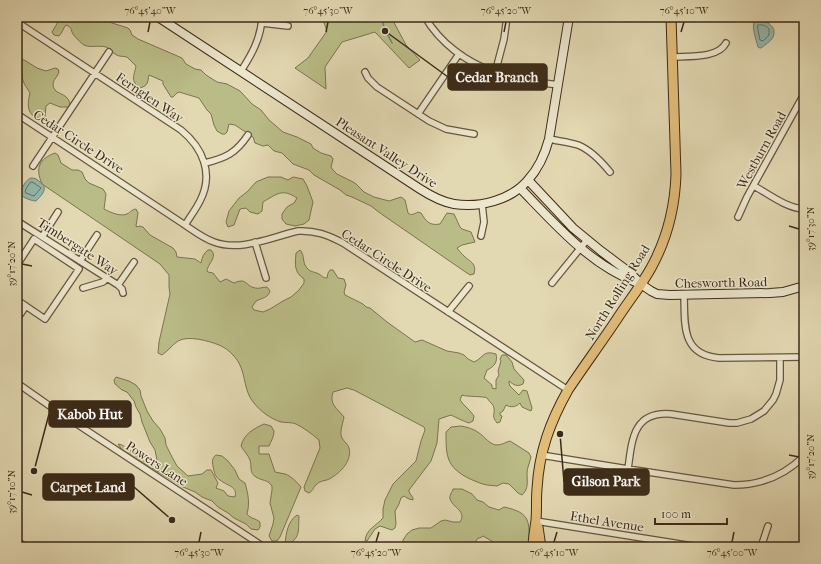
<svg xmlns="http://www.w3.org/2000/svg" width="821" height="564" viewBox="0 0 821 564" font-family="'IM FELL French Canon',serif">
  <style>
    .green { fill: #babc87; stroke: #7b7450 }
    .water { fill: #95b9ae; stroke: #718072 }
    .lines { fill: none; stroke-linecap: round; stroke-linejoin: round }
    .shore { stroke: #687263; stroke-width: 1 }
    .stream { stroke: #718072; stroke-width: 1.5 }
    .street-casing { stroke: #66563e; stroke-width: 8 }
    .secondary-casing { stroke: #3c2b18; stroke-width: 10 }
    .primary-casing { stroke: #3c2b18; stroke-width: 11 }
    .street { stroke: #ece6cd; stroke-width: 5.5 }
    .secondary { stroke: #ece6cd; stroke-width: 8 }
    .primary { stroke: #e1bc79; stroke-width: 9 }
    .ticks { fill: none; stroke: #3c2b18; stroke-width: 1.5 }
    .labels { text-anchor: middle; stroke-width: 3; stroke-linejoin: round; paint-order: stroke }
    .street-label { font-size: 13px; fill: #3c2b18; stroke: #ece6cd }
    .leader { fill: none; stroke: #3c2b18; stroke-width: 1.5 }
    .callout-dot { fill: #3c2b18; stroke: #ece6cd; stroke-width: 1.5 }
    .callout { fill: #3c2b18; stroke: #3c2b18; stroke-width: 1.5 }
    .callout-label { font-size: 14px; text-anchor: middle; font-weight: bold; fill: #fff }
    .neatline { fill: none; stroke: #3c2b18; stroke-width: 1.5 }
    .ticks-label { font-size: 10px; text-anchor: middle; fill: #3c2b18 }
  </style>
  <rect width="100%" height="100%" fill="#e2d8b2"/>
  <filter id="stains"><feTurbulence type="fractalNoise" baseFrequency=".005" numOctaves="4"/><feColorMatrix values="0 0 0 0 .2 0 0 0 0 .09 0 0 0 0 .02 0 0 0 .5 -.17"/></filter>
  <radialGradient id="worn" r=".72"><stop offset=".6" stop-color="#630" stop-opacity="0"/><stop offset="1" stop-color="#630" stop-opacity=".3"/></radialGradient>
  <path class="green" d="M61 17H105L112 23 128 28 130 30 132 35 138 39 182 58 186 64 195 69 201 70 206 75 217 82 227 84 240 91 252 104 261 110 269 120 283 132 297 137 311 144 313 148 321 153 331 156 333 159 331 167 333 170 337 174 355 183 364 192 374 197 389 201 401 197 405 200 408 213C411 216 414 214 418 212L421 213C426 221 429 226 440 224L447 213 454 214 460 227 462 229 471 232 475 242 462 245 457 248C459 251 462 254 464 256 470 262 477 263 474 274L470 275 464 271 380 213 371 206 352 197 346 195 340 190 314 175 309 170 293 164 282 153 274 151 268 145 263 146 255 143 253 137 235 125 229 124 227 132 225 134H222L217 131 214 125 211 114 207 110 199 98 179 92 177 93 173 97H171L163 84V81L149 75C147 83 149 85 140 88 130 81 134 76 136 66L127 57C123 56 119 57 115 54 111 52 110 48 106 47 99 45 90 48 84 45 82 44 74 36 73 34 70 29 73 28 66 25 63 28 63 32 59 36L54 35 52 32Z
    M322 17H391L406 45 420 60 409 68 375 32 342 42 325 67 326 89 295 68 308 58 327 31Z
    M17 57 26 61 37 68 46 71 55 68 58 69 59 72C58 76 54 79 53 83 52 96 68 91 70 104L69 107H60L50 103 46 106 45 117C41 119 39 119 35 117 26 112 28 101 30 93 25 85 22 82 22 73L17 71Z
    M55 153 58 155 61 163 72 170H78L82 172 85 179 89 183 103 189 106 194 104 209C110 212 120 217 127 214 131 212 131 210 136 209L138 213 136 226 137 227 140 226 143 227 150 235 173 248 176 252 177 257 195 259 201 263C202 257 204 253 208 250H211C218 257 208 263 207 271L208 272 213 273 220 282 226 279 234 283C247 277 245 286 255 288 259 289 263 287 267 287L270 291C268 298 262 298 256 301L252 307 254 310 263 312 270 309 283 301 291 297 299 290 304 283V279C294 272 295 265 296 253L300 250C305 255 302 263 307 268 310 272 315 272 319 274 322 276 323 278 327 278L328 273 330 270H333L338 278 344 279 346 285 344 292 345 295 363 304 366 307 370 308 387 322 415 342 422 340 447 351 459 353 464 355 468 359 474 362C485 357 482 350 496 354 498 362 494 367 487 370L484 378 492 385V388L496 389V380L499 375 498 371 501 361 500 359 502 355H506L512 362 514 369 524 380 523 384C517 387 514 385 509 381V383L510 386 519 395 523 390 527 391 532 408 531 411 522 407 520 403C516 407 511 408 506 405L503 411 500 413V415L502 416 500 422 497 423C491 415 495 416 494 408 493 405 493 405 491 403 489 401 488 399 487 398 484 396 467 397 462 395L460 400C464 406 470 410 474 416L473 421 469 423C463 421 457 418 451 415L439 419 437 443 431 461 409 490V492L413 498V500L409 499 404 496 401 498 399 504 395 511 396 524 395 528 392 530 380 526 375 529 367 541H365C366 529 376 526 383 518V509L385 500 393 484 416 461 421 441 425 430 424 427 354 390 347 388 333 392C329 405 337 408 344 417 343 423 339 433 342 438 344 442 348 444 349 448 352 461 341 472 331 478 327 481 321 480 317 484 313 487 314 490 309 493L305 491 304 487 320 448 319 440C312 434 304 428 296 424 292 422 286 423 281 422 271 419 260 411 254 403 244 392 246 376 239 363 235 356 227 348 219 345 209 341 188 335 178 341 172 345 168 351 162 355L158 353 159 342 170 294 169 287V275L160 264 42 184C35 168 39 159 55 153Z
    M268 177H281L288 180 293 177 303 179 307 186 313 202 309 220 304 224 295 226 286 224 282 219V214L287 207 294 203 297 198C282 188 277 194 263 202L262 211 258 214 250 212 246 208 240 209 234 225 228 227 226 222 229 211 239 198 247 192 256 182Z
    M116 377 129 381 136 385 140 390 141 396 147 411 153 421 160 429 165 438 166 445 172 457 177 466 188 476 202 474 207 470H211L218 483 216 488 224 491 228 496 235 497C238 486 227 486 220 480 215 477 214 472 213 466 212 462 212 458 216 455L222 456 228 461 235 470 239 479 245 483C248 493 250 503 247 514 251 519 255 518 260 522V527L258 530 251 529 246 524 234 518 228 513 218 507 212 501 202 497 195 492 183 487 122 450 118 444 122 445 129 450 144 455 145 459 149 462 157 460 155 450 150 442 142 422 140 414 136 407 134 401 127 392 122 390 115 384 114 380Z
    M264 424 271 426 274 431C274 437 271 441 269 446H259V454H269L275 472C278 473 282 473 285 474 291 476 297 482 301 487L280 537 277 541H272L269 536 273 524 274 518 270 503 272 490V486C267 479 262 481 256 477 249 473 252 466 250 460 248 455 244 451 241 446 244 434 253 429 264 424Z
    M461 426C467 427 474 429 479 433 485 437 490 445 497 445 502 445 506 442 510 441L529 453 531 457C530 462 527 468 527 473 527 481 529 489 522 495L518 493 509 484C507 484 505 483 503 483 501 484 499 485 497 486 494 486 490 485 487 485 481 484 475 481 470 479 446 467 446 456 446 432L451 427Z
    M453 489H462L472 494 477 500 483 502 489 507 499 510 504 507C532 513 529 522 529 547H502L483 536 480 538H478L472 547H403V540L407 534 412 530 419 528H431L441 521 445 520 453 522H460C467 511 453 508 450 499 449 496 452 492 453 489Z
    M297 515 299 516C298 531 301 536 288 545L285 544C286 533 288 521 297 515Z"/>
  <path class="water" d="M755 20C764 20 778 25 773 37 771 41 765 45 761 48H760L758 47C756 39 751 27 755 20Z
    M31 178C35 178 37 179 40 182 49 188 42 195 36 201 32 201 24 198 21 195 21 189 25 180 31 178Z"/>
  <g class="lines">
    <path class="shore" d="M758 25C762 24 767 26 769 29V35L763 41 760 40 758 30Z
      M31 182 34 183 41 188 34 196 26 193 25 192 26 189Z"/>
    <path class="stream" d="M382 17C382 27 388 35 392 43"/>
    <g class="street-casing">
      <path id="street" d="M425 17C440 43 466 62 494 72 514 80 537 82 558 85
        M17 22 181 130C203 148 214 174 200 201 196 209 190 217 185 225
        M262 23 288 26
        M672 57C687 56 718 59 726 43
        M241 71C252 54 261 38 262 17
        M365 72 368 78 377 87 429 121 446 129 474 134
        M495 73 504 39 507 17
        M17 114 185 225C194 231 203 238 214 242 240 252 272 237 298 231 315 230 328 235 343 243L568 390
        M418 114 459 54
        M549 139C558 141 569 142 578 145 591 150 601 161 610 172
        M205 163C226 158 236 153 248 135
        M33 166 109 52
        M754 186C769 194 786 208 804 209
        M738 217 747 197 804 94
        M17 221 118 285 122 289 123 293
        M481 236 484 222 482 204
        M42 237 58 212
        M255 242 266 278
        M80 261 97 235
        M17 265 34 239 79 269 45 319 17 300
        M552 283 587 240
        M118 285 134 262
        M83 288 103 282 107 278
        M684 296C685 324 681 355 719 358L804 357
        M448 312 469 286
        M17 319 26 306
        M17 383 54 409 264 547
        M541 455 628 469 734 485C762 485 784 476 804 456
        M628 469C632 440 633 411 671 414L729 423H737L751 419 764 411 773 400 776 394 780 380V358
        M536 521 699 547
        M761 547 768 526"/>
    </g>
    <g class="secondary-casing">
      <path id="secondary" d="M158 17 420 189C431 196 442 202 454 204 480 208 511 200 528 180 539 168 545 154 549 139L569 17
        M528 180 573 228 601 251 629 272 641 284 651 291 657 294 670 295 770 293 783 292 804 286
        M520 188C555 224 590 265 638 283"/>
    </g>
    <g class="primary-casing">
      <path id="primary" d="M538 527 541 547
        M17 543 23 547
        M533 547C533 538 535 529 536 520 537 509 536 499 537 489 539 452 550 422 568 390 584 366 601 343 617 319 628 302 641 286 651 268 667 239 675 207 676 174L671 17"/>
    </g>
    <use href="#street" class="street"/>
    <use href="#secondary" class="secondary"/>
    <use href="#primary" class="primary"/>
  </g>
  <path class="ticks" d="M148 32 150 22M326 32 328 22M504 32 506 22M681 32 684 22M789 226 799 229M22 264 32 266M789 455 799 457M22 492 32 495M199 542 201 532M376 542 379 532M554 542 557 532M732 542 734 532"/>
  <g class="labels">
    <g class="street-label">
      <text transform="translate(150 97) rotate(34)" y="5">Fernglen Way</text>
      <text transform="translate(79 141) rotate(33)" y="5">Cedar Circle Drive</text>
      <text transform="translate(761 150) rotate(-61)" y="5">Westburn Road</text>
      <text transform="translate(387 152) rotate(33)" y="5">Pleasant Valley Drive</text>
      <text transform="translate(78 246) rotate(33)" y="5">Timbergate Way</text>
      <text transform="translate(387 260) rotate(33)" y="5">Cedar Circle Drive</text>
      <text transform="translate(721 282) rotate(-1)" y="5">Chesworth Road</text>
      <text transform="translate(617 292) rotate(-58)" y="5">North Rolling Road</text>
      <text transform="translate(157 463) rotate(33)" y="5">Powers Lane</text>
      <text transform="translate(607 521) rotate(9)" y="5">Ethel Avenue</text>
    </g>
  </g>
  <path class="leader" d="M385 31L448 77M34 471L49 414M560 434L564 482M172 520L134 487"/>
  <g class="callout-dot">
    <circle cx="385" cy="31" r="4"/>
    <circle cx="34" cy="471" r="4"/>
    <circle cx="560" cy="434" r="4"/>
    <circle cx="172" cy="520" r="4"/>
  </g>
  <g class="callout">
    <rect x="448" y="64" width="99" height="26" rx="4"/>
    <rect x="49" y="401" width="82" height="26" rx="4"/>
    <rect x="564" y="469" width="85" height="26" rx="4"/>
    <rect x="43" y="474" width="91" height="26" rx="4"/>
  </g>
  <g class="callout-label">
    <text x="497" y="82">Cedar Branch</text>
    <text x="90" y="419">Kabob Hut</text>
    <text x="606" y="486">Gilson Park</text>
    <text x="88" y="492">Carpet Land</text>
  </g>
  <rect width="821" height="564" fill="none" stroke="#e2d8b2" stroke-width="44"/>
  <path d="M655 518v6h72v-6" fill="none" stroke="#3c2b18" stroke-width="2"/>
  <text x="661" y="518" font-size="12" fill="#3c2b18" stroke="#ece6cd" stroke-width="3" paint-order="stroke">100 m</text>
  <rect x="22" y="22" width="777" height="520" class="neatline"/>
  <g class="ticks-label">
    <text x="150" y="14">76°45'40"W</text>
    <text x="328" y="14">76°45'30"W</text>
    <text x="506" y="14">76°45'20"W</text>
    <text x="684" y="14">76°45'10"W</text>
    <text transform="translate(810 229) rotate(-90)" y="4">39°17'30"N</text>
    <text transform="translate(11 264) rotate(-90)" y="4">39°17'20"N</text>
    <text transform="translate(810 457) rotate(-90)" y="4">39°17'20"N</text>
    <text transform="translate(11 492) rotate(-90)" y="4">39°17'10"N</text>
    <text x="199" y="556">76°45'30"W</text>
    <text x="376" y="556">76°45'20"W</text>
    <text x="554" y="556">76°45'10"W</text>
    <text x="732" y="556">76°45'00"W</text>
  </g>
  <rect width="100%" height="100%" filter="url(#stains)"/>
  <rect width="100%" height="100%" fill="url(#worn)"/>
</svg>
